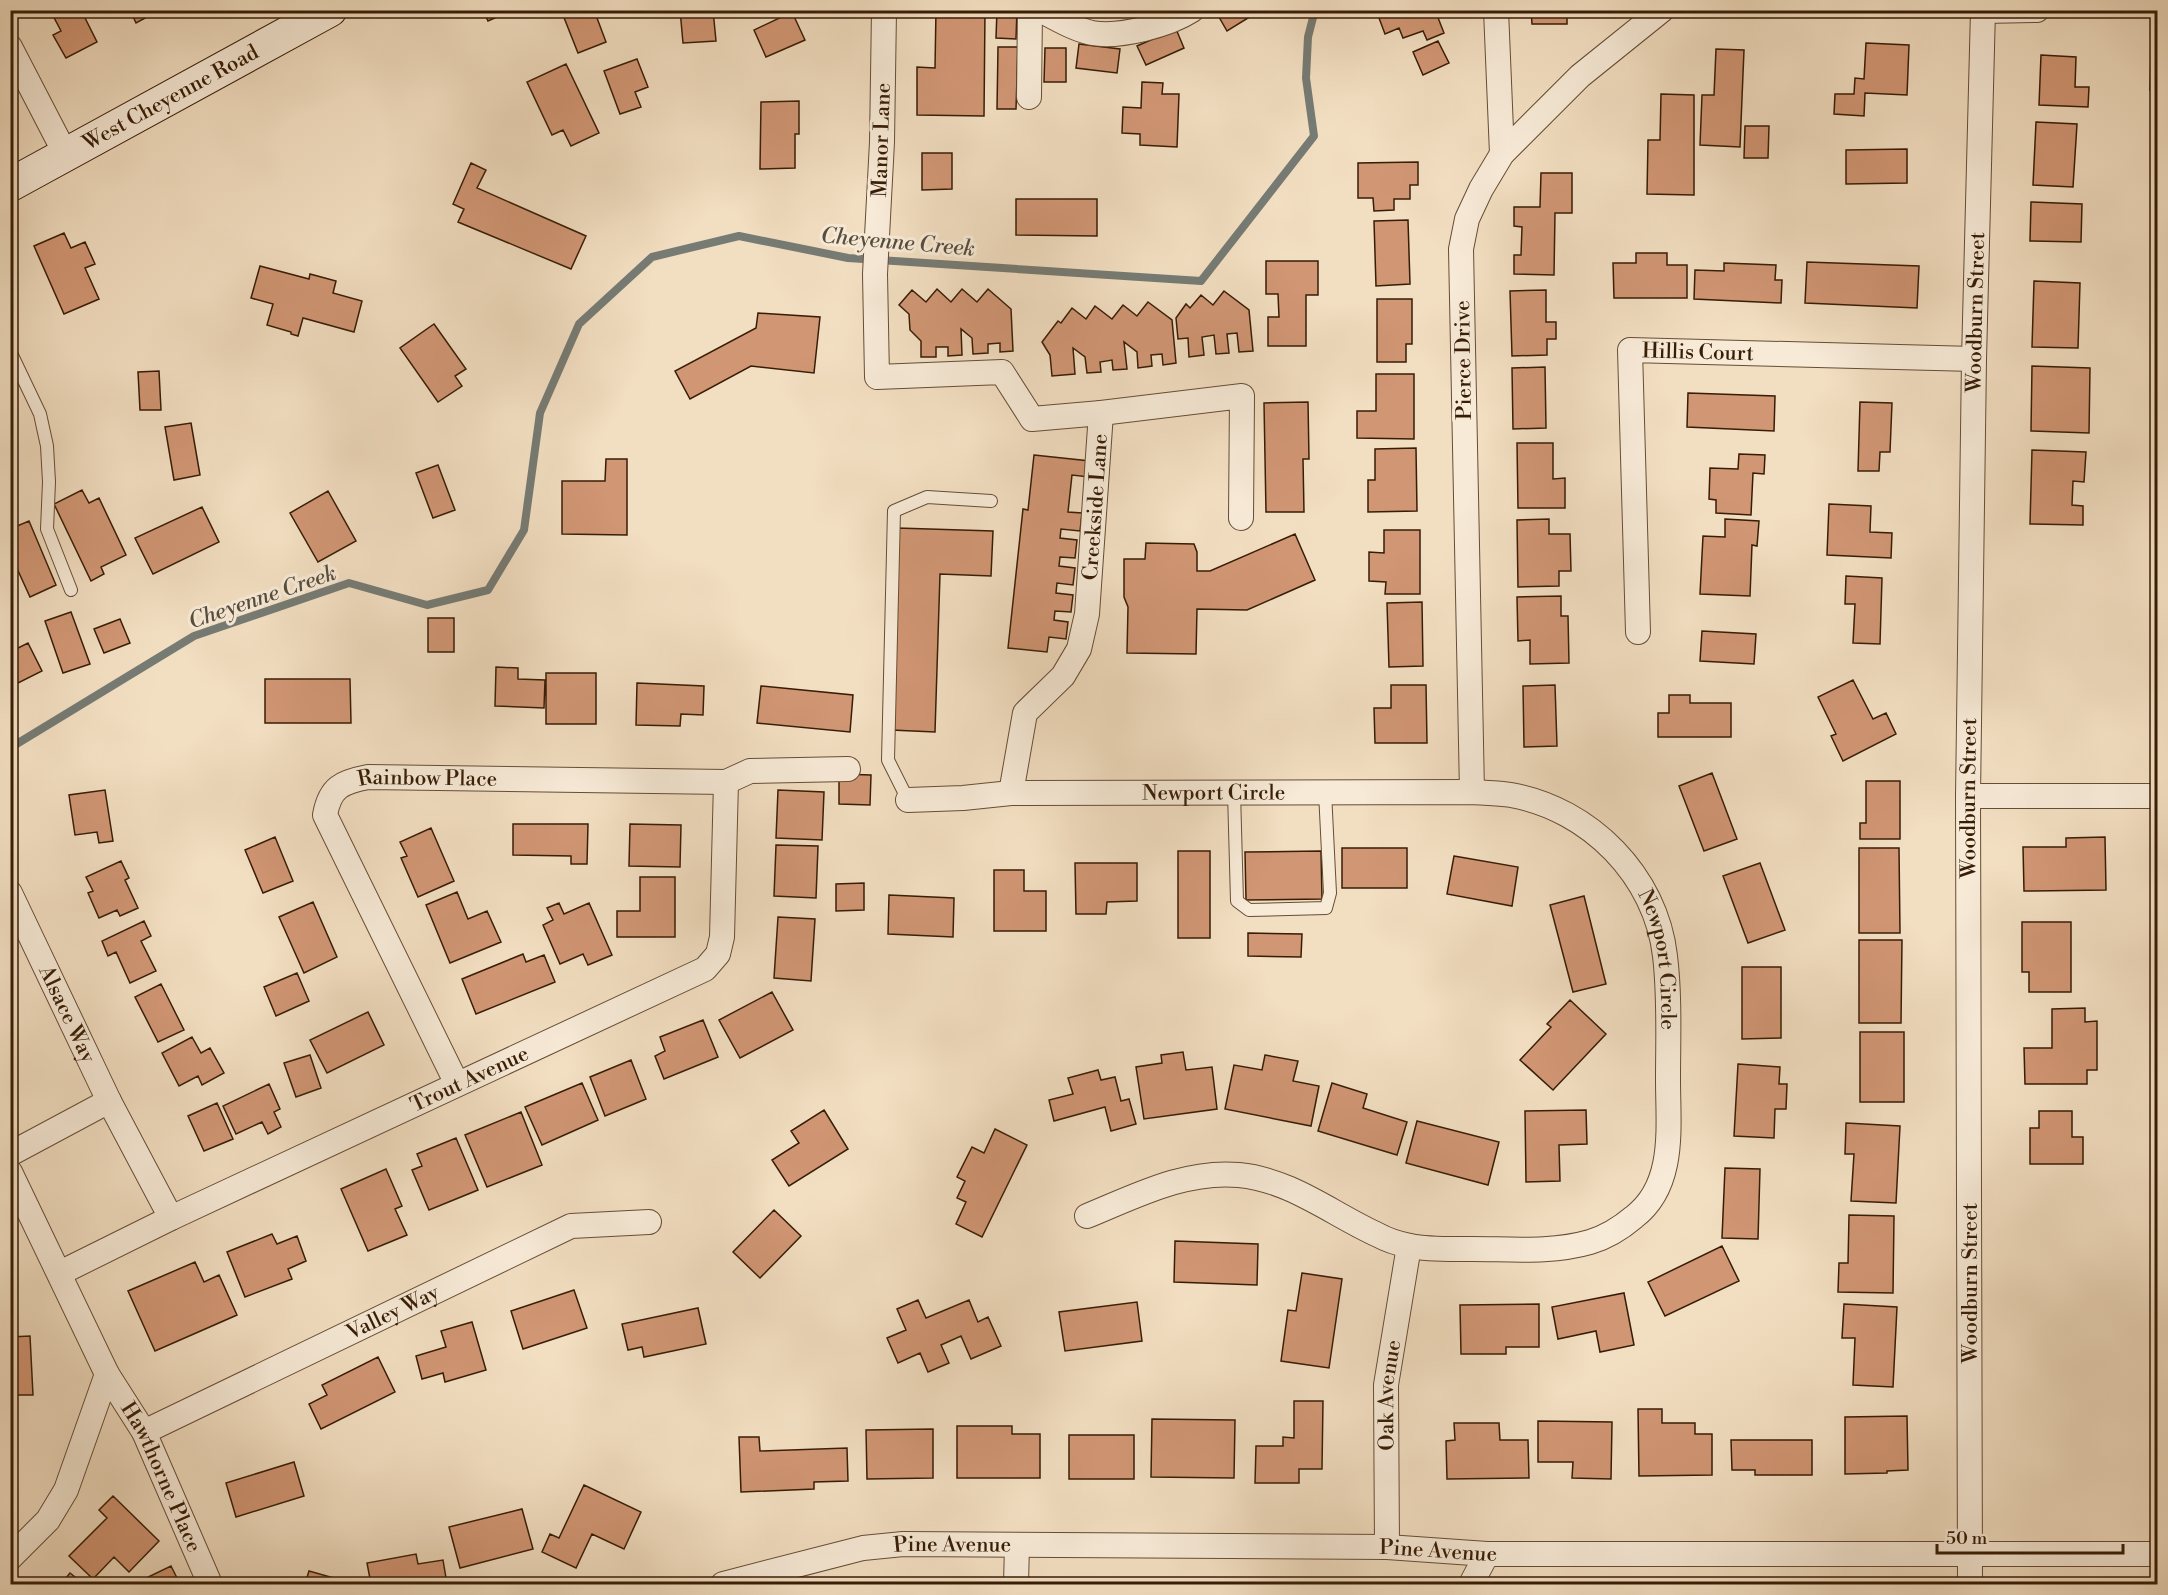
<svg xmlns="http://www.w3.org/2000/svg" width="2168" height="1595" viewBox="0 0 2168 1595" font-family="'Libre Bodoni',serif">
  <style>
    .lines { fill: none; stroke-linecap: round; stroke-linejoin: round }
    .stream { stroke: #767b74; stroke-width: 8 }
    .building { fill: #d19674; stroke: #371d06; stroke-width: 1.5 }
    .lane-casing { stroke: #664d35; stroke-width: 14 }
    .street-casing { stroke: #664d35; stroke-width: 26 }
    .secondary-casing { stroke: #371d06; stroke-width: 35 }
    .lane { stroke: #f7ead7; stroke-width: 12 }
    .street { stroke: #f7ead7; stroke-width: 24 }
    .secondary { stroke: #f7ead7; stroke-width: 33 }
    .labels { text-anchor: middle; stroke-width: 6; stroke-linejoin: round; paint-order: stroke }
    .street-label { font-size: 21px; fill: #371d06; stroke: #f7ead7 }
    .water-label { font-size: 22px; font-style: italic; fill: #564c3d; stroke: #f7ead7 }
  </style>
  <rect width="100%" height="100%" fill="#f2dec1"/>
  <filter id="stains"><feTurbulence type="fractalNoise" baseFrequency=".00333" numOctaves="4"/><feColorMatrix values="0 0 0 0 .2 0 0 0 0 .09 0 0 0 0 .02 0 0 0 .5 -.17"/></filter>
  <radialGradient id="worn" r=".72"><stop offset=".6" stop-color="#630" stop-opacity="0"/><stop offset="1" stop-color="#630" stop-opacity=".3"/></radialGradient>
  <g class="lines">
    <path class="stream" d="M10 748 194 636 349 583 427 605 488 590 524 530 540 413 579 324 652 257 739 236 848 258 1201 281 1314 136 1306 78 1308 37 1315 10"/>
  </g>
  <path class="building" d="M50 10H81L97 42 66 58 53 35 61 31Z
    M130 10H160L136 23Z
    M483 10H513L488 21Z
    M561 10H594L606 42 578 53Z
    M680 10H713L716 41 683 43Z
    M936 10H985L984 116 917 115V67L935 68Z
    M997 10H1017L1016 39 996 38Z
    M1215 10H1261L1227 31Z
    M1376 10H1435L1444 33 1427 40 1423 31 1403 38 1399 28 1385 34Z
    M1531 10H1567V24H1532Z
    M792 12 805 40 766 57 754 30Z
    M1176 29 1184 48 1146 65 1137 46Z
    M1438 41 1449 63 1423 75 1413 52Z
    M1866 43 1909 45 1907 95 1865 93 1864 116 1834 114 1835 94H1854L1855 78 1864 79Z
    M1079 44 1120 49 1117 73 1076 68Z
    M998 47H1018L1016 109H997Z
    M1045 48H1066V82H1044Z
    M1716 49 1744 50 1740 147 1700 145 1702 95H1714Z
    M2151 53H2158V90H2150Z
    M2041 55 2076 57 2075 87H2089L2088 107 2039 105Z
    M637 59 648 87 635 92 641 107 620 114 604 71Z
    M566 64 599 133 571 146 563 130 552 135 527 82Z
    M1142 82 1163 83 1162 94H1179L1177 147 1140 145V134L1122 133 1123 107 1141 108Z
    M1661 94 1694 95V195L1647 194 1648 140H1660Z
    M799 101V134H795V168L760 169 761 102Z
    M2036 122 2077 124 2073 187 2033 185Z
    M1745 126H1769L1768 158H1744Z
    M1907 149V183L1846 184V150Z
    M922 153H952V189L922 190Z
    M1418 162V185H1410V199H1394V210L1374 211 1373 198H1358V163Z
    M471 163 486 170 477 188 586 236 571 269 458 222 464 209 453 204Z
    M1541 173H1572V213H1555L1554 275 1514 274V255H1521L1522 227 1514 226V207H1540Z
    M1016 199H1097V236L1016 235Z
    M2031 202 2082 204 2081 242 2030 241Z
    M1408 220 1410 284 1376 286 1374 221Z
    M64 233 71 248 85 242 95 264 85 268 99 299 64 314 34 246Z
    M1636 253H1667V265H1687V298H1614L1613 263H1636Z
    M1266 261H1318V295H1306V346H1268V317H1279L1278 294H1266Z
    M1807 262 1919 266 1917 308 1805 303Z
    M1724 263 1776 265 1775 280H1782L1781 303 1694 299 1695 270 1724 271Z
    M260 266 309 279 310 274 336 281 333 293 362 301 354 332 303 318 298 336 291 334V332L267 325 273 304 251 298Z
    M2034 281 2080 283 2078 348 2032 347Z
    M937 289 951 302 962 289 977 302 988 289 1011 309 1013 351 1000 352V343L988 344V353L973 354 972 338 961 329 962 355 948 356V347H936V357H921V341L910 330 909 314 899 305 912 290 926 302Z
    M1546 290V322H1556V339H1547V355L1512 356 1510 291Z
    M1224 291 1249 310 1253 351 1239 352 1237 333 1227 334 1229 353 1216 354 1214 335 1202 337 1204 355 1189 357 1188 338 1178 339 1176 318 1186 304 1190 308 1201 295 1213 305Z
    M1377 299H1412V344H1406V362H1377Z
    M1148 302 1172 320 1176 363 1163 365 1162 354 1151 355 1152 366 1138 368 1137 352 1124 342 1127 369 1113 370 1112 360 1100 362 1101 372 1087 373 1085 357 1073 348 1075 374 1052 376 1050 355 1042 342 1058 321 1061 323 1072 308 1086 319 1095 306 1112 319 1123 305 1137 316Z
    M758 313 820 317 814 373 751 366 690 399 675 371 756 328Z
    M434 324 466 369 455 376 462 386 438 402 400 348Z
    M2032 366 2090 368 2089 433 2031 431Z
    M1545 367 1546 428 1513 429 1512 368Z
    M159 371 161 410H140L138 372Z
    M1376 374H1414V439L1357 438V411H1376Z
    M1688 393 1775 396 1774 431 1687 427Z
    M1308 402 1309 459H1303L1304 512H1266L1264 403Z
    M1860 402 1892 403 1890 452H1880L1879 471H1858Z
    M191 423 200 475 174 480 165 427Z
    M1517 443H1553V479L1565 478V508H1518Z
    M1416 448 1417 511 1368 512V480H1375V449Z
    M2032 450 2086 452 2084 482 2073 481 2072 505 2083 506V525L2030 524Z
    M1739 454 1765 455 1764 474 1753 473 1751 515 1716 513V500L1709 499 1710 468 1738 469Z
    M1034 455 1090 461 1089 477 1072 475 1068 512 1082 513 1080 531 1061 529 1060 538 1077 540 1075 558 1060 557 1059 566 1075 568 1073 585 1057 583 1056 593 1073 595 1071 612 1055 611 1054 620 1068 622 1066 639 1049 637 1047 652 1008 648 1023 509 1028 510Z
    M606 459H627V535L562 534V481H605Z
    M438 465 455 510 433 518 416 473Z
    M82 490 89 503 99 498 126 555 101 567 104 574 91 581 54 504Z
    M328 491 356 541 318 562 290 513Z
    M1829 504 1871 506 1870 532 1892 533 1891 558 1827 555Z
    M202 507 219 542 153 574 135 538Z
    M1549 519V534H1570L1571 571H1559V586L1518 587 1517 520Z
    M1725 519 1759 521 1757 546 1752 545 1750 596 1700 594 1703 536 1725 537Z
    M29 521 56 585 30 597 10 553V529Z
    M897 528 993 531 991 576 940 574 935 732 891 730Z
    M1384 530H1420V594H1385L1386 582 1369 581V552L1384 553Z
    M1295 534 1315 580 1247 610 1197 609 1196 654 1127 653 1128 607 1124 597V559H1145L1146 543 1194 544 1197 552V571H1210Z
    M1846 576 1882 578 1880 644 1853 643 1855 604H1845Z
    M1561 596V616H1568L1569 663 1530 664V640L1518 641 1517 597Z
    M1422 602 1423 666 1389 667 1387 603Z
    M71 612 90 664 63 673 45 621Z
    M428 618H454V652H428Z
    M120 619 130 643 104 653 94 629Z
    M1702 631 1756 634 1754 664 1700 661Z
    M28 643 42 671 10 687V652Z
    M496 667 518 668V679L545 680 544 708 495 706Z
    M546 673H596V724H546Z
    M265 679H350L351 723H265Z
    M1853 680 1873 719 1886 713 1896 734 1843 761 1831 736 1836 734 1818 697Z
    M637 683 704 686 703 715 681 714 680 726 636 725Z
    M1391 685H1426L1427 743H1375L1374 708H1391Z
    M1555 685 1557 746 1524 747 1523 686Z
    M761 686 853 695 850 732 757 723Z
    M1669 695H1690V703H1731V737H1658V713H1669Z
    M1712 773 1737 839 1704 851 1679 786Z
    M839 774 871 775 870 805 839 804Z
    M1866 781H1900V839H1860V823H1866Z
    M105 790 113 841 99 843 97 832 75 835 69 795Z
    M778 790 824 792 822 840 776 838Z
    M513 824H588L587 864H571V856L513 855Z
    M630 824 681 825 680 867 629 866Z
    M431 828 454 881 418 897 401 858 407 856 400 842Z
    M275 837 293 881 263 893 245 850Z
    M2105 837 2106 890 2024 891 2023 847H2066V838Z
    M776 845 818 846 816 898 774 896Z
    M1342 848H1407V888H1342Z
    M1859 848H1899L1900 933H1859Z
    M1178 851H1210V938H1178Z
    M1321 851 1322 899 1246 900 1245 852Z
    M1454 856 1518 867 1512 906 1447 894Z
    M121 861 129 878 125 880 138 908 120 916 117 910 99 918 88 893 93 891 86 877Z
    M1075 863H1137V901L1107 902 1106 914H1076Z
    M1760 863 1785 930 1748 943 1723 876Z
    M994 870H1024V891H1046V931H994Z
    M640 877H675V937H617V911H640Z
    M864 883V910L836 911V884Z
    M457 892 468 919 487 911 501 942 450 963 426 905Z
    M889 895 954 898 953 937 888 934Z
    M1584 896 1606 984 1573 992 1550 905Z
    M313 902 337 957 304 973 279 917Z
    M559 903 564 914 589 903 612 955 588 965 583 954 560 964 543 925 553 920 547 908Z
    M778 917 815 919 811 981 774 978Z
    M144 921 151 936 141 941 156 971 130 983 116 952 108 956 102 941Z
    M2022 922H2071V992H2029V972H2022Z
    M1248 933 1302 934 1301 957 1248 956Z
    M1859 940H1902L1901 1023H1859Z
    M523 954 526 962 544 955 555 982 476 1014 462 979Z
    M1742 967H1781V1038L1742 1039Z
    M297 973 309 1001 276 1016 264 987Z
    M161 984 184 1030 158 1042 135 997Z
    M772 992 793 1030 740 1058 719 1020Z
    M1570 1000 1606 1034 1553 1090 1520 1060 1551 1027 1547 1024Z
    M2085 1008V1022L2097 1021V1070H2087V1084H2025L2024 1048H2052V1009Z
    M368 1012 384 1045 327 1073 310 1040Z
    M703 1020 718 1057 664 1079 655 1056 665 1051 660 1037Z
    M1860 1032H1904V1102H1860Z
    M192 1037 201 1053 210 1048 224 1073 202 1085 198 1076 179 1086 162 1053Z
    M1183 1052 1186 1070 1212 1067 1217 1109 1144 1119 1136 1067 1162 1063 1161 1055Z
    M310 1055 321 1088 296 1097 284 1063Z
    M1265 1055 1298 1061 1293 1081 1319 1086 1311 1126 1225 1109 1234 1065 1262 1070Z
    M631 1060 646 1099 605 1116 590 1077Z
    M1738 1064 1780 1067 1779 1084H1787L1786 1109H1775L1774 1138 1734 1136Z
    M1098 1070 1101 1080 1115 1077 1121 1101 1129 1099 1136 1124 1111 1131 1105 1107 1054 1121 1049 1100 1073 1094 1068 1078Z
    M582 1083 598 1120 542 1145 525 1107Z
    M1332 1083 1367 1094 1363 1108 1407 1122 1397 1155 1318 1131Z
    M269 1084 280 1109 274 1112 281 1127 268 1134 262 1122 236 1134 223 1106Z
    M217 1103 233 1139 204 1151 188 1116Z
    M824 1110 848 1149 789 1186 772 1160 799 1143 791 1131Z
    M1586 1110 1587 1144 1559 1145 1560 1181 1526 1182 1525 1111Z
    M2039 1111H2072V1137H2083V1164H2030V1128H2039Z
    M521 1112 542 1165 487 1187 465 1135Z
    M1417 1121 1499 1142 1488 1185 1406 1163Z
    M1846 1123 1900 1126 1896 1203 1851 1201 1854 1154H1845Z
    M995 1129 1027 1145 982 1237 956 1224 966 1202 957 1198 965 1181 957 1177 972 1147 984 1153Z
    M456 1138 478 1190 429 1210 412 1170 422 1166 417 1154Z
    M1725 1168 1760 1169 1758 1239 1722 1238Z
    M386 1169 402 1206 395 1209 407 1235 368 1251 341 1189Z
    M774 1210 801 1236 760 1278 733 1252Z
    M1849 1215 1894 1216 1893 1293 1838 1292 1839 1263H1848Z
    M272 1234 277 1244 297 1236 306 1261 288 1269 292 1279 245 1297 227 1252Z
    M1175 1241 1258 1244 1257 1285 1174 1282Z
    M1722 1246 1739 1281 1665 1316 1648 1282Z
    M195 1262 204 1282 219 1275 237 1315 155 1351 128 1291Z
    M1302 1273 1342 1279 1329 1368 1281 1361 1288 1310 1296 1311Z
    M574 1290 587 1328 523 1349 511 1311Z
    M1624 1293 1634 1345 1600 1352 1596 1331 1558 1339 1552 1307Z
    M918 1300 926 1318 969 1300 978 1322 988 1317 1001 1346 971 1359 961 1336 941 1345 949 1363 928 1372 920 1353 898 1363 887 1338 906 1330 897 1309Z
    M1137 1302 1142 1341 1065 1351 1059 1312Z
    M1539 1304V1347H1506V1354H1461L1460 1305Z
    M1844 1304 1897 1307 1893 1387 1853 1385 1855 1338H1842Z
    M698 1308 706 1344 644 1357 642 1347 628 1350 622 1324Z
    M472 1322 486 1370 445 1382 443 1373 422 1379 416 1356 446 1347 441 1331Z
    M30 1336 33 1395H10V1337Z
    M378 1357 395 1392 321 1429 309 1404 327 1395 322 1385Z
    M1294 1401H1323L1322 1469H1299V1483H1255L1256 1446H1283V1437L1294 1438Z
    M1638 1409H1662V1423H1695V1434H1712V1475L1639 1476Z
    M1907 1416 1908 1470 1887 1471V1473L1845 1474V1417Z
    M1152 1419 1235 1420 1234 1478 1151 1477Z
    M1538 1421 1612 1422 1611 1479 1572 1478 1573 1462H1538Z
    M1454 1423H1499L1500 1440H1528L1529 1478 1447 1479 1446 1441 1455 1440Z
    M957 1426H1012V1434H1040V1478H957Z
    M933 1429V1478L867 1479 866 1430Z
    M1069 1435H1134V1479H1069Z
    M739 1437H759L760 1451 847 1448 848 1481 814 1482V1489L741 1492Z
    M1731 1440H1812V1475H1755V1470H1732Z
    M10 1446 16 1449 10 1460Z
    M294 1462 304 1496 236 1517 226 1483Z
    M584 1485 641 1512 624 1549 592 1534 576 1568 542 1552 550 1534 559 1538Z
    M113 1496 159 1541 129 1572 114 1557 93 1579 69 1556 107 1518 99 1510Z
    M522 1509 533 1549 460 1568 449 1527Z
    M416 1554 418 1564 443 1560 447 1584H371L367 1563Z
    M171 1566 180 1584H147L144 1579Z
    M309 1571 355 1584H305Z
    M70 1573 84 1584H61Z"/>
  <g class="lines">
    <g class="lane-casing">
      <path id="lane" d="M10 351 40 414 47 446 49 482 47 529 71 590
        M1234 792 1237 901 1249 910 1326 908 1330 893 1325 792
        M908 800 888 760 894 511 927 497 991 501"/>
    </g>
    <g class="street-casing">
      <g id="street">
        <path d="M884 10 882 142 875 274 877 377 1002 372 1032 419 1101 413 1087 614 1079 649 1063 676 1025 713 1011 793"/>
        <path d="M1040 10C1057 19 1074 29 1092 33 1120 38 1169 25 1192 10"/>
        <path d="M1496 10 1502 154"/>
        <path d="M1983 11 2037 10"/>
        <path d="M10 47 66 155"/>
        <path d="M1029 97 1030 10"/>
        <path d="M1101 413 1242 396 1241 518"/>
        <path id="s1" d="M1638 632 1630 350 1974 359"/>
        <path d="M1472 792 1461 249 1467 219 1481 189 1502 154 1580 76 1662 10"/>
        <path d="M1968 796H2158"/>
        <path id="s2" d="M908 800 963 798 1011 793 1472 792C1485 793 1498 793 1511 795 1590 809 1656 876 1665 956 1670 997 1668 1039 1668 1080 1668 1127 1676 1185 1634 1217 1621 1228 1607 1237 1590 1242 1552 1253 1511 1249 1472 1249 1452 1249 1430 1250 1410 1246 1400 1244 1387 1240 1378 1235 1332 1214 1291 1180 1239 1175 1185 1170 1136 1196 1087 1216"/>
        <path id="s3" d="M10 893 109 1101 171 1218"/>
        <path id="s4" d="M457 1084 325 815C330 787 342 782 368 777L726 782 750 771 848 769"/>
        <path d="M10 1154 109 1101"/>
        <path d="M10 1172 107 1374 66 1490 48 1520 10 1558"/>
        <path id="s5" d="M60 1273 171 1218 705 969 718 954 722 937 726 782"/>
        <path id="s6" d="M107 1374 144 1432 210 1584"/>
        <path id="s7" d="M144 1432 571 1226 649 1222"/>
        <path id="s8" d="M1387 1547 1386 1385 1409 1246"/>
        <path id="s9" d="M723 1584 863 1548 903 1544 1387 1547 1487 1554H2158"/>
        <path d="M1016 1584 1017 1545"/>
        <path d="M1471 1584 1487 1554"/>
        <path id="s10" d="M1970 1584 1968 796 1974 359 1983 10"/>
      </g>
    </g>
    <g class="secondary-casing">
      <g id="secondary">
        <path id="s11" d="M10 185 330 10"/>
      </g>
    </g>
    <use href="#lane" class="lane"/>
    <use href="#street" class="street"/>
    <use href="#secondary" class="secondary"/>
  </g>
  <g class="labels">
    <g class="street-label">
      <text dy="7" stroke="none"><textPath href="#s11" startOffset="183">West Cheyenne Road</textPath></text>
      <text transform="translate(881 140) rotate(-88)" y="7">Manor Lane</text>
      <text dy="7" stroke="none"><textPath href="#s10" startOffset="1272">Woodburn Street</textPath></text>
      <text dy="7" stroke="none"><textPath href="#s1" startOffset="350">Hillis Court</textPath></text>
      <text transform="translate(1463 360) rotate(-91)" y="7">Pierce Drive</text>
      <text transform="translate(1095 507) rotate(-86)" y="7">Creekside Lane</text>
      <text dy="7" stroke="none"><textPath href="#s4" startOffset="422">Rainbow Place</textPath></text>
      <text dy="7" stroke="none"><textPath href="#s2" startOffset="306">Newport Circle</textPath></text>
      <text dy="7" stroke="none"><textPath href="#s10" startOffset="786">Woodburn Street</textPath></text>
      <text dy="7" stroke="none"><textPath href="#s2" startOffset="844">Newport Circle</textPath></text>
      <text dy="7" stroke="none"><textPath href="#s3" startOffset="134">Alsace Way</textPath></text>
      <text dy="7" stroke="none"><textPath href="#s5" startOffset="453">Trout Avenue</textPath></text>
      <text transform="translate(1970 1283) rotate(-90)" y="7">Woodburn Street</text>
      <text dy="7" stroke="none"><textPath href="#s7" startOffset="276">Valley Way</textPath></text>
      <text dy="7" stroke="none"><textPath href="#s8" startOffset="152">Oak Avenue</textPath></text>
      <text dy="7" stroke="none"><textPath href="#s6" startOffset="117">Hawthorne Place</textPath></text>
      <text dy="7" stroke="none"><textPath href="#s9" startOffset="234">Pine Avenue</textPath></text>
      <text dy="7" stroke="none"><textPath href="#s9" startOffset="720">Pine Avenue</textPath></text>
    </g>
    <g class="water-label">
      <text transform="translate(898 241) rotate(5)" y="8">Cheyenne Creek</text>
      <text transform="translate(262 596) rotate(-19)" y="8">Cheyenne Creek</text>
    </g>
  </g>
  <rect width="2168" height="1595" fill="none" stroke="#f2dec1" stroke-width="36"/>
  <rect x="12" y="12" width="2144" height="1571" fill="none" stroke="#371d06" stroke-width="3"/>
  <rect x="18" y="18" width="2132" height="1559" fill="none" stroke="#371d06" stroke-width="1.5"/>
  <path d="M1937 1544v9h186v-9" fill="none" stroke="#371d06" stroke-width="3"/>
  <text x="1946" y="1544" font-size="18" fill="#371d06" stroke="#f7ead7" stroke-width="4.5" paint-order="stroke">50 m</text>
  <rect width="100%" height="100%" filter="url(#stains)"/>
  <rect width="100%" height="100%" fill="url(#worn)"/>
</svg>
